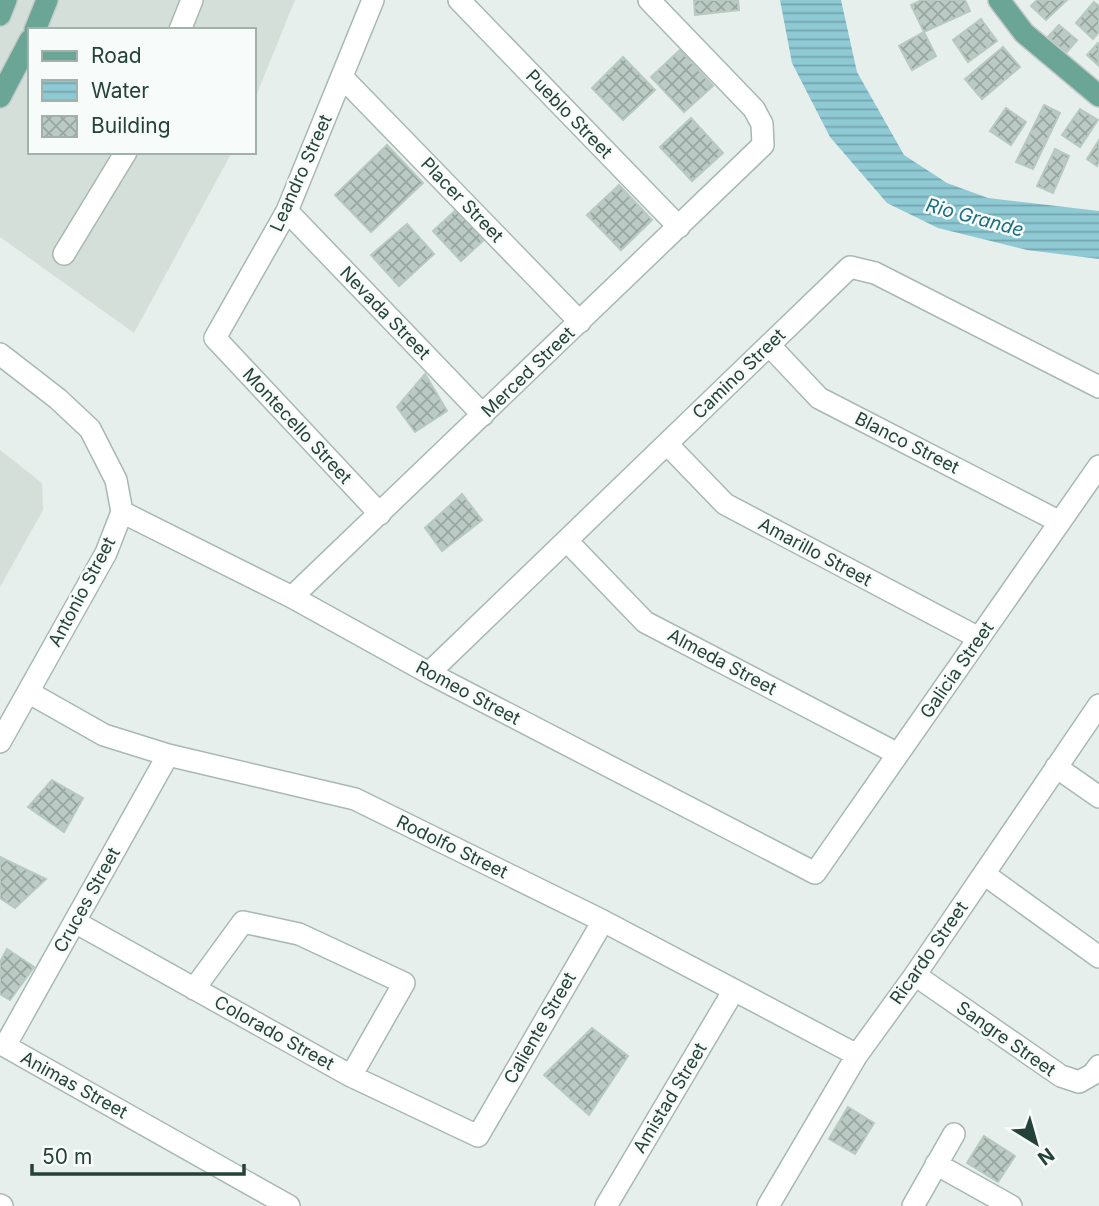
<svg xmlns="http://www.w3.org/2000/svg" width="1099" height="1206" viewBox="0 0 1099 1206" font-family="Inter,sans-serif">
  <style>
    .built { fill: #d4dfda }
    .water { fill: url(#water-rules) }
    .building { fill: url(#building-cross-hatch); stroke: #b8c9c2; stroke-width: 2 }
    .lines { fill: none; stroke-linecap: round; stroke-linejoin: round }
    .minor-casing { stroke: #a8b8b2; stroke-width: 24 }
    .major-casing { stroke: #c2cac8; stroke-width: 24 }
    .minor { stroke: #fff; stroke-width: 21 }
    .major { stroke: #6aa596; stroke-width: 21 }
    .labels { text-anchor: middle; stroke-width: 5; stroke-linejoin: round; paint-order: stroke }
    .street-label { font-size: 18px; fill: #24423a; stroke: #f7fbf9 }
    .water-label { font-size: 19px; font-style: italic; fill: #1c6f80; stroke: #f7fbf9 }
  </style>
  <defs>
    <pattern id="water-rules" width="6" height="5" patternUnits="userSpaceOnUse" patternTransform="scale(1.75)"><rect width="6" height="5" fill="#8ec9d4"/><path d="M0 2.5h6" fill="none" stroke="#74a5ad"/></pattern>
    <pattern id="building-cross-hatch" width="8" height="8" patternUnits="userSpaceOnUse" patternTransform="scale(1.75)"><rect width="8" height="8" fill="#bbcac4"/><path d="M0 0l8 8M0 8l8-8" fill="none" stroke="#98a6a0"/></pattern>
  </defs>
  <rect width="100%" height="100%" fill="#e6efeb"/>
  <path class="built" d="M0 0H295L254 101V30H30V152H232L134 333 0 237Z
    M0 450 42 483 43 510 0 587Z"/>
  <path class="water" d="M780 0H841L857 72 904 155 947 183 988 198 1099 211V259L1027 250 938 228 887 203 830 137 792 63Z"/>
  <path class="building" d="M694 0H738L739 10 695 15Z
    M922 0H965L970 11 924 32 911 5Z
    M1037 0H1067L1046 20 1031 6Z
    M1094 2 1099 6V32L1093 39 1076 23Z
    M981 19 997 41 968 62 953 40Z
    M1059 25 1077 40 1066 53 1048 37Z
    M924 32 936 56 912 70 899 46Z
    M1098 43 1099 44 1098 65 1087 55Z
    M1003 47 1020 67 982 99 965 79Z
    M680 50 713 86 684 112 651 77Z
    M623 57 655 90 623 120 592 88Z
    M1044 105 1060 113 1033 169 1016 162Z
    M1006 108 1026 122 1011 145 990 131Z
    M1080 109 1098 120 1080 147 1062 135Z
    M691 118 723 153 692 181 660 147Z
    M1099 140V162L1097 166 1087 159Z
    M387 145 423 183 371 232 335 195Z
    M1055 149 1069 156 1053 193 1037 186Z
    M619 185 652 220 621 250 587 215Z
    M457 209 485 239 461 261 433 231Z
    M407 224 434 254 399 286 371 255Z
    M425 374 447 411 415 432 397 407Z
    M462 494 482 520 442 551 425 528Z
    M52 780 83 798 64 832 28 807Z
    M0 857 46 879 15 908 0 898Z
    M7 949 34 967 10 1000 0 994V962Z
    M592 1028 628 1056 589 1115 544 1075Z
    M848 1107 874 1123 855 1154 829 1139Z
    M984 1136 1015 1156 998 1182 967 1163Z"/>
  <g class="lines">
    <g class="minor-casing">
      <path id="minor" d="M373 0 287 211 215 338 380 514
        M459 0 679 227
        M180 30 192 0
        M343 78 580 322
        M287 211 483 415
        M64 254 126 152
        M769 345 819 398 1060 522
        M0 354 58 399 90 429 116 480 122 512 106 553 0 742
        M667 444 725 504 979 638
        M122 512 292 597 429 673 815 873 1099 466
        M567 541 645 622 898 754
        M292 597 763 145 762 124 754 109 649 0
        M429 673 850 267 875 273 1099 387
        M28 692 104 735 168 755 355 799 603 921 857 1055
        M168 755 5 1046 289 1206
        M1056 767 1099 797
        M984 874 1099 957
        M75 922 351 1076 478 1136 603 921
        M915 975 1061 1076 1079 1082 1093 1074 1099 1066
        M194 989 243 922 299 934 404 983 351 1076
        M936 1164 1011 1206
        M0 1205 2 1206
        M606 1206 734 990
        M768 1206 857 1055 915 975 1099 705
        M913 1206 954 1134"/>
    </g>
    <g class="major-casing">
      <path id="major" d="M999 0 1024 33 1099 96
        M0 15 6 0
        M35 30 47 0
        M0 97 30 40"/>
    </g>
    <use href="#minor" class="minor"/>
    <use href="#major" class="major"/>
  </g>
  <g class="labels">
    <g class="street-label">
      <text transform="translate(569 114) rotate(46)" y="6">Pueblo Street</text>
      <text transform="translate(301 173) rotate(-66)" y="6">Leandro Street</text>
      <text transform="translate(462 200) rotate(46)" y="6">Placer Street</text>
      <text transform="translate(385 313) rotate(46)" y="6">Nevada Street</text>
      <text transform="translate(528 372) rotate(-44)" y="6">Merced Street</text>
      <text transform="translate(739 374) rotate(-44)" y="6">Camino Street</text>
      <text transform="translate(297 426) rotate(47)" y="6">Montecello Street</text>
      <text transform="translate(907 443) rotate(27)" y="6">Blanco Street</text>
      <text transform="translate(815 552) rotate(28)" y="6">Amarillo Street</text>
      <text transform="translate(82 592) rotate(-62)" y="6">Antonio Street</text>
      <text transform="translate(722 662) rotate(28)" y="6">Almeda Street</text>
      <text transform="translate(957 670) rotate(-55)" y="6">Galicia Street</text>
      <text transform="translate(468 693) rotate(28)" y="6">Romeo Street</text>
      <text transform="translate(452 847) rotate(26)" y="6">Rodolfo Street</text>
      <text transform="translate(87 900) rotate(-61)" y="6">Cruces Street</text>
      <text transform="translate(929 953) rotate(-55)" y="6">Ricardo Street</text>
      <text transform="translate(540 1028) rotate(-60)" y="6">Caliente Street</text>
      <text transform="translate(274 1033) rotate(29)" y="6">Colorado Street</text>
      <text transform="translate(1006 1039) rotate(35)" y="6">Sangre Street</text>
      <text transform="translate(74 1085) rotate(29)" y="6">Animas Street</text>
      <text transform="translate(670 1098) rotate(-59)" y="6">Amistad Street</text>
    </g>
    <g class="water-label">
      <text transform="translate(975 217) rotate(15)" y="7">Rio Grande</text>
    </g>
  </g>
  <rect x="28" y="28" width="228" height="126" fill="#f7fbf9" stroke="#a3b1ad" stroke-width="2"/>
  <rect x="42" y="51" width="35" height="10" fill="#6aa596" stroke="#a3b1ad" stroke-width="2"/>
  <text x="91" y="63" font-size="21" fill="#24423a">Road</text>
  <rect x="42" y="80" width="35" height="21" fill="url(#water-rules)" stroke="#a3b1ad" stroke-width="2"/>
  <text x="91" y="98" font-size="21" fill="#24423a">Water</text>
  <rect x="42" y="116" width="35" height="21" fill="url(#building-cross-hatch)" stroke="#a3b1ad" stroke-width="2"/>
  <text x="91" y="133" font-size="21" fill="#24423a">Building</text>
  <g transform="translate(1036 1143) rotate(143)" stroke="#f7fbf9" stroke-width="5" paint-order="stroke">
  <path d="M0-5L12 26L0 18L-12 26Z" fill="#24423a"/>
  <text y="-10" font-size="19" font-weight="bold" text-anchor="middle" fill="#24423a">N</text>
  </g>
  <path d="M32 1164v10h212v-10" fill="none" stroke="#24423a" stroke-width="3.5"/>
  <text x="42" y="1164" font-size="21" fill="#24423a" stroke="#f7fbf9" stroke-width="5" paint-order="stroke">50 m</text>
</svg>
